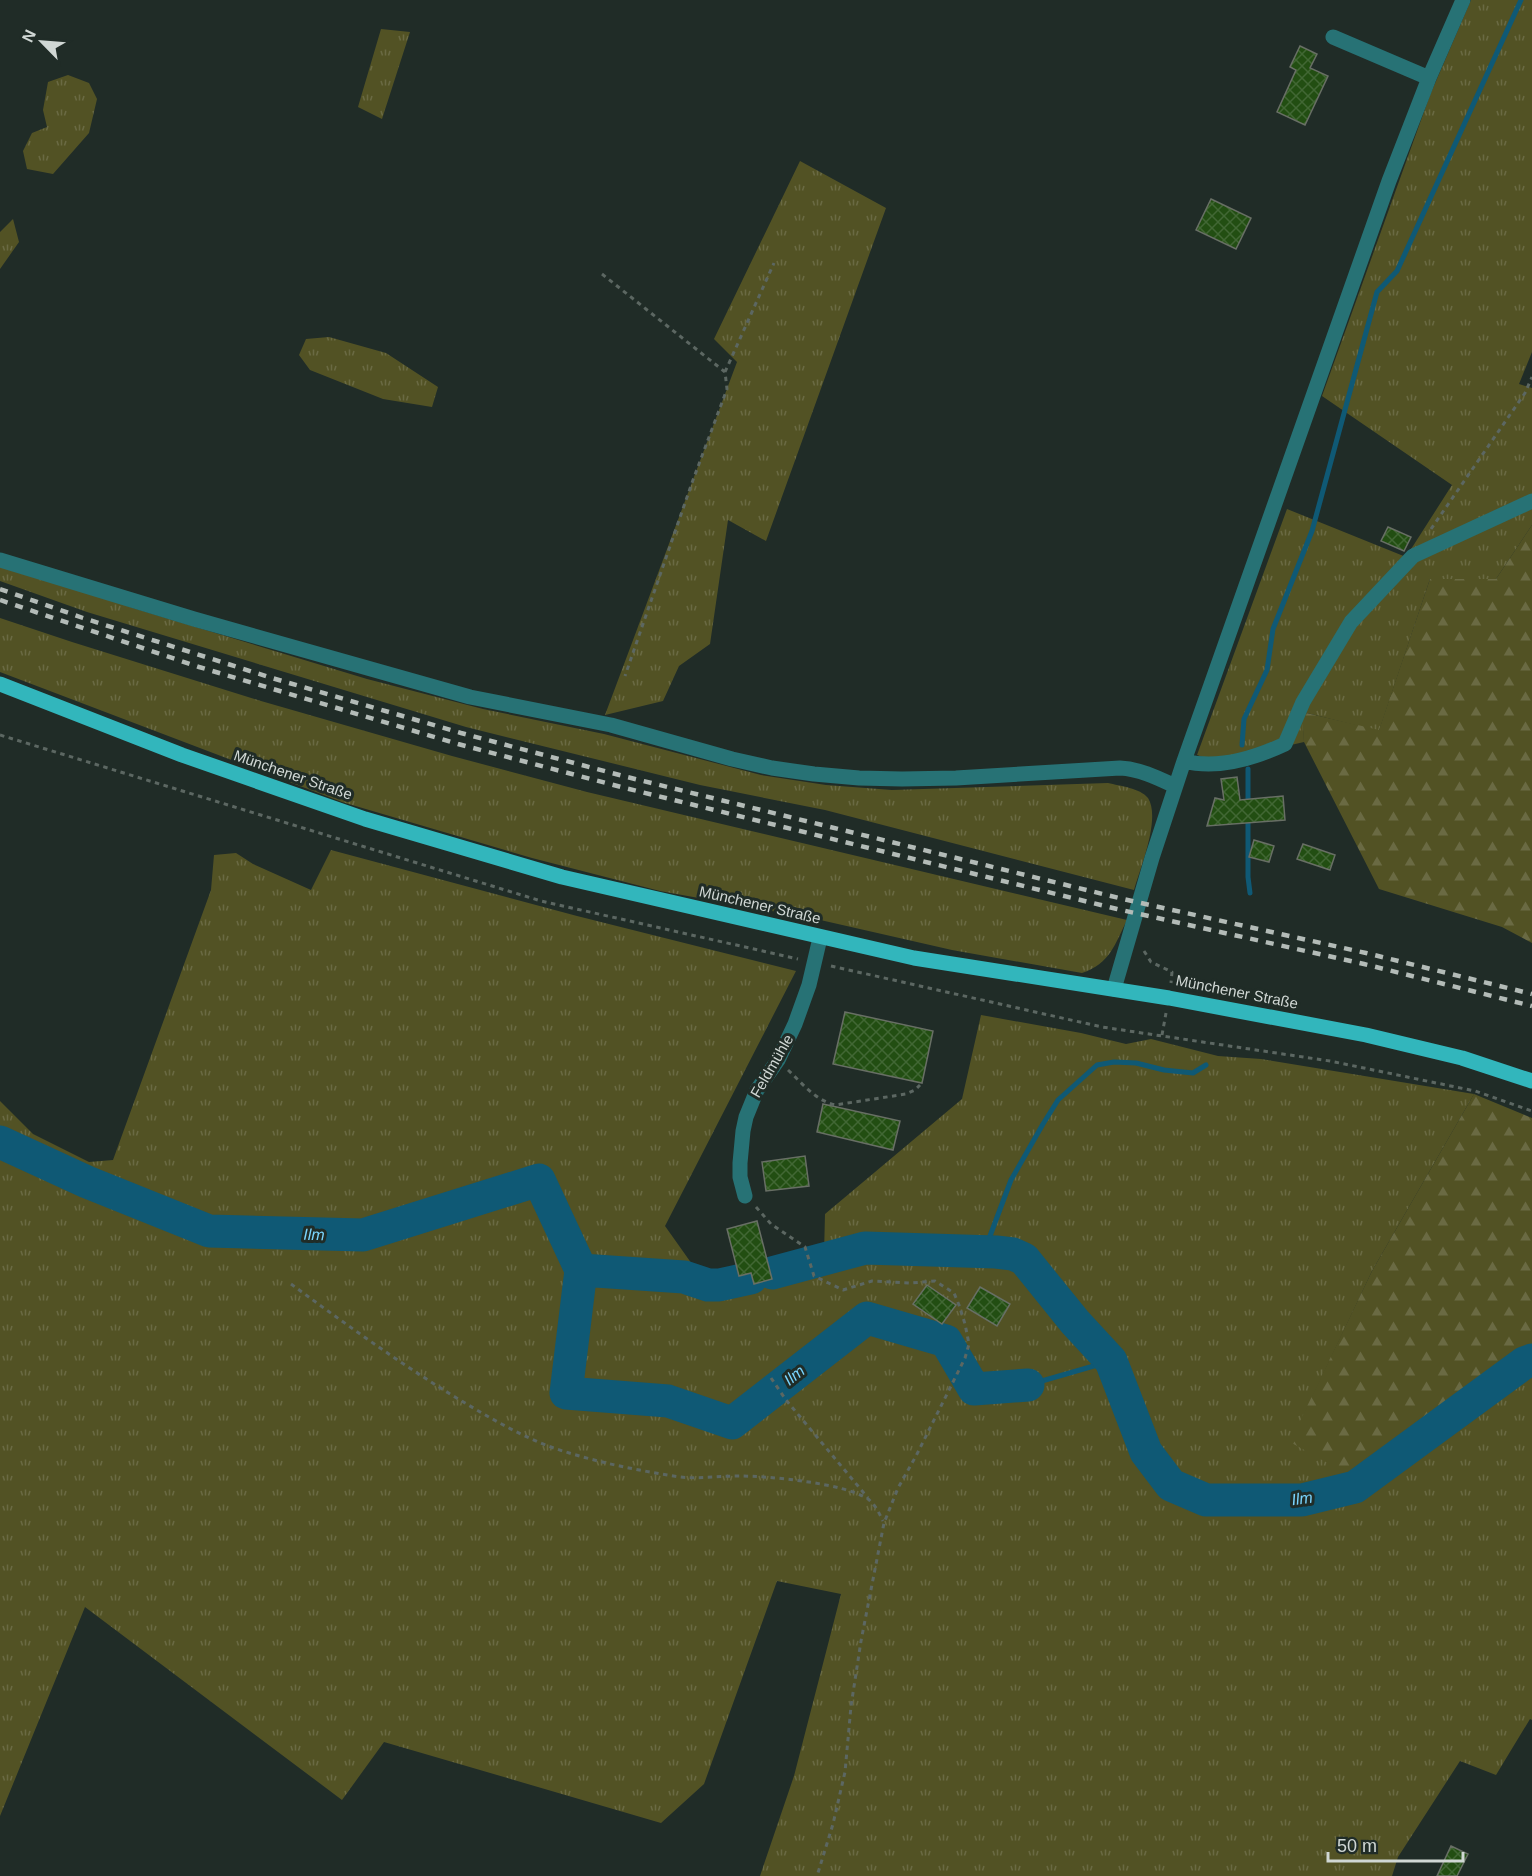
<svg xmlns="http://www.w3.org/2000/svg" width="1532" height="1876" viewBox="0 0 1532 1876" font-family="Helvetica,sans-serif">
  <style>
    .grass { fill: url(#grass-tufts) }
    .forest { fill: url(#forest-firs) }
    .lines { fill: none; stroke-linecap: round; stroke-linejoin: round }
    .stream { stroke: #0f5975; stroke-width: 5 }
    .river { stroke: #0f5975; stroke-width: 33 }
    .building { fill: url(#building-cross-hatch); stroke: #686f65; stroke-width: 1.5 }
    .path { stroke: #5c6762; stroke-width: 3; stroke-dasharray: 4.5 4.5; stroke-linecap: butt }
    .minor { stroke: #277275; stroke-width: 15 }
    .major { stroke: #32b6bc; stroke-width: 15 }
    .rail { stroke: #b3bbb7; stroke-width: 4.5; stroke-dasharray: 8 8; stroke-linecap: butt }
    .labels { text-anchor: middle; stroke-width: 6; stroke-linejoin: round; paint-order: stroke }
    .street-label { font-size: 15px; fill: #d0d7d4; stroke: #202c27 }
    .water-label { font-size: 16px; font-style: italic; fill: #7ad5fe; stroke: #202c27 }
  </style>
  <defs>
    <pattern id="grass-tufts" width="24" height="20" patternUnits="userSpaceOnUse" patternTransform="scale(1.5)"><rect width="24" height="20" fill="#525224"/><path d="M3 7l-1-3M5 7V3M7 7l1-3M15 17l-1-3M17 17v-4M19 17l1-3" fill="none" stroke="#6a6a43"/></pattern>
    <pattern id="forest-firs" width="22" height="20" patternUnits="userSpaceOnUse" patternTransform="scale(1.5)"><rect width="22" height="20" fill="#525224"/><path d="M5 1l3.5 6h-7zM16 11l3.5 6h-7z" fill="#6a6a43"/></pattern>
    <pattern id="building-cross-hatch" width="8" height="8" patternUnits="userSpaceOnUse" patternTransform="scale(1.5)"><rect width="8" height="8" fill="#224e12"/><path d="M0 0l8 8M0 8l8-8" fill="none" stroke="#416734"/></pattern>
  </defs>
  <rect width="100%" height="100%" fill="#202c27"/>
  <path class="grass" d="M1471 0H1532V352L1519 384 1532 388V525L1496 579H1430L1379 731 1303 712 1304 742 1217 762 1197 755 1287 509 1406 557 1452 485 1322 396 1430 95Z
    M381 29 410 32 382 119 358 107Z
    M68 75 89 83 97 99 89 133 53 174 27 169 23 151 32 133 47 127 43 110 48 82Z
    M800 161 886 208 766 541 728 520 710 644 679 666 663 701 605 715 737 362 714 339Z
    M13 219 19 242 0 269V232Z
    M329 337 386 353 438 387 432 407 383 399 310 370 299 355 306 339Z
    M0 561 133 608 367 679 483 709 604 734 761 775 826 785 892 790 1108 783C1120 786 1140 788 1148 798 1161 818 1140 869 1134 890L825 810 700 785 466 727 87 612 0 581Z
    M0 618 72 642 261 701 452 756 587 792 1127 920C1115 944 1110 964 1082 973L952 950 816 919 660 891 532 858 342 802 0 672Z
    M331 850 577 916 796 971 665 1226 704 1281 824 1255 825 1214 962 1099 981 1015 1081 1033 1126 1044 1151 1039 1218 1056 1261 1059 1474 1094 1372 1271 1299 1425 1351 1475 1532 1359V1720L1530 1719 1496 1775 1460 1761 1398 1857 1392 1876H760L794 1776 841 1594 777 1581 704 1784 661 1823 384 1742 342 1800 85 1607 0 1816V1101L33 1134 89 1162 113 1160 211 890 214 855 236 853 253 864 311 890Z"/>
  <path class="forest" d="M1532 525V943L1502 927 1379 889 1304 742 1302 712 1379 730 1430 579H1496Z
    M1474 1094 1532 1118V1359L1351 1476 1290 1442 1372 1271Z"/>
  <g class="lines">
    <path class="stream" d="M1242 745 1244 719 1267 670 1273 629 1312 531 1377 292 1397 271 1521 0
      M1248 769V806
      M1248 816V877L1250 893
      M984 1252 1011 1180 1043 1124 1058 1100 1097 1065 1114 1062 1136 1063 1164 1070 1193 1073 1206 1065
      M1028 1385 1111 1361"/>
    <path class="river" d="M0 1142 87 1182 209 1231 363 1235 539 1180 581 1270 566 1393 668 1401 732 1423 867 1318 946 1341 974 1389 1028 1385
      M581 1270 684 1277 708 1285H719L751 1278
      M772 1273 865 1248 996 1252 1013 1254 1024 1259 1075 1322 1111 1361 1146 1452 1171 1485 1206 1500H1302L1355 1487 1524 1363 1532 1360"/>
  </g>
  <path class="building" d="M1300 46 1317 54 1310 68 1328 76 1305 125 1277 112 1296 70 1290 67Z
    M1211 199 1251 218 1236 249 1196 230Z
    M1388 527 1411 537 1404 551 1381 541Z
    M1237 777 1240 800 1283 796 1285 820 1207 826 1215 798 1224 800 1221 779Z
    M1254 840 1274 846 1269 862 1249 857Z
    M1303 844 1335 855 1330 870 1297 859Z
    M845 1012 933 1031 922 1083 833 1064Z
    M823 1104 900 1121 893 1150 817 1132Z
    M805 1156 809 1186 766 1191 762 1162Z
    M757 1221 772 1279 754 1284 751 1273 739 1276 727 1229Z
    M927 1285 956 1305 942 1324 913 1304Z
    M980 1287 1010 1304 997 1326 967 1308Z
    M1451 1846 1468 1854 1457 1876H1437Z"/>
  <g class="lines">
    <path class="path" d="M602 274 725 372 727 389 693 480 625 676
      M725 372 774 263
      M1431 529 1525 393 1532 377
      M0 735 541 901 798 959
      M1144 951 1151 962 1172 972 1171 983
      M831 966 1102 1027 1330 1061 1475 1091 1532 1111
      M1162 1035 1166 1013
      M788 1070C803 1084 815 1100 835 1105L906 1094 915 1090 920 1085
      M756 1207 771 1224 805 1247 814 1276 843 1290 872 1281 911 1283 935 1281 954 1293 959 1305 965 1324 969 1344 965 1358 916 1456 898 1488 884 1523 861 1641 851 1706 845 1772 833 1824 817 1876
      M291 1284C344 1323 398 1362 455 1397 485 1415 515 1433 548 1446 590 1461 635 1470 680 1477 699 1479 719 1476 739 1476 768 1476 844 1483 868 1499 875 1504 879 1513 883 1521
      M771 1378 786 1400 868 1498"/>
    <path class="minor" d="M1333 37 1429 78
      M0 560 194 619 470 697 611 725 732 759 772 768 814 774 859 778 902 779 956 778 1120 768C1140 769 1158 778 1175 786
      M1184 761C1218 770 1255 758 1285 744L1303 702 1351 622 1413 556 1532 501
      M1114 989 1152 858 1184 761 1389 181 1429 78 1463 0
      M745 1196 740 1177V1163L743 1131 746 1117 757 1090 778 1060 795 1024 809 985 820 938"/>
    <path class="major" d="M0 684 182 755 365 819 562 877 914 958 1169 998 1366 1035 1462 1058 1532 1081"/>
    <path class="rail" d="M0 589 83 618 272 678 461 733 627 777 1123 899 1366 953 1532 994
      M0 600 199 667 458 744 625 788 1117 909 1364 964 1532 1006"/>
  </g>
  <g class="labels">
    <g class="street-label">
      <text transform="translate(293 775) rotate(19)" y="5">Münchener Straße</text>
      <text transform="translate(760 905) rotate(13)" y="5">Münchener Straße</text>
      <text transform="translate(1237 992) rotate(11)" y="5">Münchener Straße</text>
      <text transform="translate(772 1066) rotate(-60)" y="5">Feldmühle</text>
    </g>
    <g class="water-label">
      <text transform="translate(314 1234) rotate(1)" y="6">Ilm</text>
      <text transform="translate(794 1375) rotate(-38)" y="6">Ilm</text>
      <text transform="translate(1302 1498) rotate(-7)" y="6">Ilm</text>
    </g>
  </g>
  <g transform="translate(42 42) rotate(295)" stroke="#202c27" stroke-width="4.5" paint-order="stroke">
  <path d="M0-4.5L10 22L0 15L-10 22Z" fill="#d0d7d4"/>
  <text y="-9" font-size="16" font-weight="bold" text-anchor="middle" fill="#d0d7d4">N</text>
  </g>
  <path d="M1328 1852v9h135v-9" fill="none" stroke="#d0d7d4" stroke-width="3"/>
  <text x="1337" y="1852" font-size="18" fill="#d0d7d4" stroke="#202c27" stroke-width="4.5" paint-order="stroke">50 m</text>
</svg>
